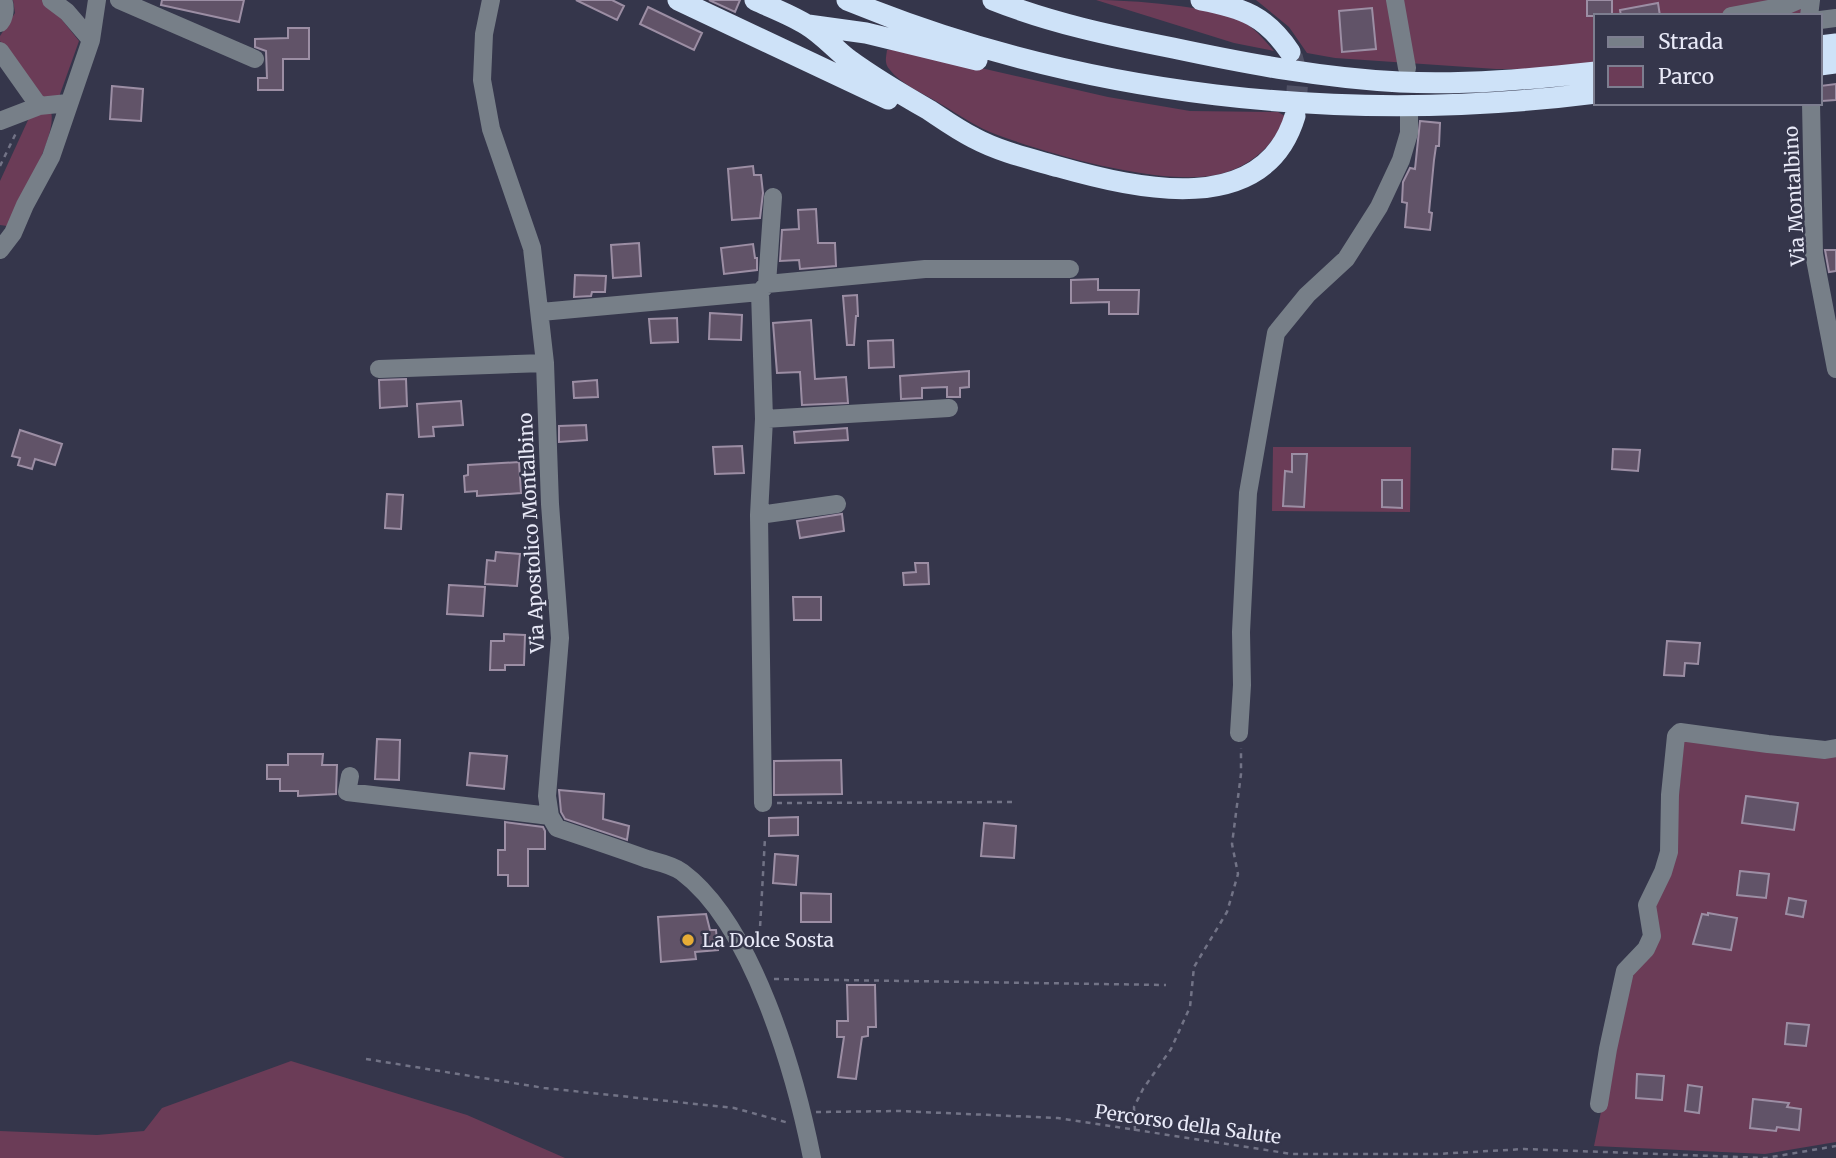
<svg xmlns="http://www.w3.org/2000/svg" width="1836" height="1158" viewBox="0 0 1836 1158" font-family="Merriweather,serif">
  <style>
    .green { fill: #6b3c57 }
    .building { fill: #615368; stroke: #9c8ea4; stroke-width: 2 }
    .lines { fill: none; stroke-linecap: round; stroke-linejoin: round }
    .highway-tunnel { stroke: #505165; stroke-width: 21; stroke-dasharray: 21 10; stroke-linecap: butt }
    .path { stroke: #727386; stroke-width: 2.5; stroke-dasharray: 5 5; stroke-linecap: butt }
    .minor { stroke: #777f88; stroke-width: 18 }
    .highway { stroke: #cee2f8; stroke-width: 21 }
    .poi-dot { fill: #e6ac36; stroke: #35364b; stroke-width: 2.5 }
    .labels { text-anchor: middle; stroke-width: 5; stroke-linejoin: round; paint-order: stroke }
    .street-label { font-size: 19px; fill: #e8e9f7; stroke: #35364b }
    .poi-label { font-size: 19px; fill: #e8e9f7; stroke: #35364b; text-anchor: start }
  </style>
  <rect width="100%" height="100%" fill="#35364b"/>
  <path class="green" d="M13 0H43L51 6 79 41 59 97 45 102 0 41V36L15 13Z
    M1096 0C1130 0 1212 6 1242 21 1255 28 1264 40 1274 51L1234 43Z
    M1256 0H1803V16H1596V62L1538 69H1496L1335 58 1307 53 1289 27Z
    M898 49 1108 97 1190 111 1278 112 1285 116C1274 146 1251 166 1220 174 1164 188 1044 153 990 132 971 124 952 110 934 100 920 92 900 83 890 70 884 64 886 58 887 50Z
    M50 109C61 131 18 203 7 226L0 225V181L29 118Z
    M1273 447H1411L1410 512 1272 511Z
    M1684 737 1836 752V1142L1765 1154 1594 1146 1629 974 1650 951 1652 905 1674 853Z
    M291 1061 467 1115 565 1158H0V1131L97 1135 144 1131 162 1108Z"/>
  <path class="building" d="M162 0H244L239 22 161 5Z
    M576 0H612L624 6 617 20Z
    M709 0H740L735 12Z
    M1587 0H1612V16H1587Z
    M1658 3 1660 16H1621L1620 10Z
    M648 7 702 33 694 50 640 24Z
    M1372 8 1376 49 1342 52 1339 11Z
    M288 28H309V59H283V90H258V78H267L266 51 255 47V39L288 38Z
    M1836 84V100L1822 101 1820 86Z
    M112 86 143 89 141 121 110 119Z
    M1420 121 1440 123 1439 146H1436L1434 160 1429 212 1432 213 1430 230 1405 227 1407 203 1402 202 1403 182 1410 168 1415 169Z
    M753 166 754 175H761L763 193 760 218 732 220 728 169Z
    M816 209 818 243H835L836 266 800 269 799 260 780 261 782 230 799 229 798 210Z
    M639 243 641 276 613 278 611 245Z
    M753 244 755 258H757V270L724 274 721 248Z
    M1825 250H1836V271L1829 272Z
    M575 275 606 276 605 292H592L591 296 574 297Z
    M1098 279V290H1139L1138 314H1109V302L1071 303V280Z
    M857 295 858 316H856L854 345H847L843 296Z
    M710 313 742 315 741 340 709 339Z
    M677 318 678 342 651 343 649 319Z
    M811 320 815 379 846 377 848 403 802 405 800 372 777 373 773 323Z
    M893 340 894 367 869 368 868 341Z
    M969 371V387L960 388V397H947V387L922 388V398L901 399 900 376Z
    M406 379 407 406 380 408 379 380Z
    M597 380 598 397 574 398 573 382Z
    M461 401 463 425 433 427 434 436 419 437 417 404Z
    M586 425 587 440 559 442V426Z
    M847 428 848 440 795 443 794 432Z
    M20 430 62 444 55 465 35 459 32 469 18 465 20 458 12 456Z
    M742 446 744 473 715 474 713 447Z
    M1613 449 1640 450 1638 471 1612 469Z
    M1292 454H1307L1304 507 1283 506 1285 471 1292 472Z
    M519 462 521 493 477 496V491L465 492 464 476 468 475V465Z
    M1382 480H1402V508L1382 507Z
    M387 494 403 495 401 529 385 528Z
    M842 514 844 531 800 538 797 521Z
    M496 552 520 554 517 586 485 584 487 560 495 561Z
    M915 563H928L929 584 904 585 903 573 916 572Z
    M449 585 485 587 483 616 447 614Z
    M793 597H821V620H794Z
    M504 634 525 635 524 665H505V670H490L491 641H504Z
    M1667 641 1700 643 1698 664 1685 663 1684 676 1664 675Z
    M377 739 400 740 399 780 375 779Z
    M470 753 507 756 504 789 467 785Z
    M288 754H323L322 765H337L336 794 298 796V791H280V779H267V765H288Z
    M841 760 842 794 774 795V761Z
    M559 790 604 794 603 819 629 826 627 840 565 819 561 812Z
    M1746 796 1798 803 1794 830 1742 823Z
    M798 817V835L769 836V818Z
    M505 822 543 827 545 831V849H528V886H508V875H498V850H505Z
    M984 823 1016 826 1014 858 981 856Z
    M775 854 798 856 796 885 773 883Z
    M1740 871 1769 874 1766 898 1737 895Z
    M801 893 831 894V922H801Z
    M1789 898 1806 901 1803 917 1786 914Z
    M1708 913 1737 918 1731 950 1693 944 1702 914 1708 915Z
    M706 914 710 930H716L718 950 695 952 696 959 661 962 658 917Z
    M847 985H875L876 1027H868V1036L862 1037 856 1079 838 1077 844 1037H837V1021H848Z
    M1787 1023 1809 1025 1806 1046 1785 1044Z
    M1637 1074 1664 1076 1662 1100 1636 1098Z
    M1688 1085 1702 1087 1699 1113 1685 1111Z
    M1753 1099 1789 1103 1787 1107 1801 1109 1799 1130 1777 1127 1776 1131 1750 1128Z"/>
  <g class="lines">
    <path class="highway-tunnel" d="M1292 56 1298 78 1295 116"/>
    <path class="path" d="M0 166 16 133
      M777 803 1013 802
      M759 946 765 838
      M774 979 1166 985
      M366 1059 544 1088 734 1108 789 1123
      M816 1112 899 1111 1058 1118 1292 1154H1437L1524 1149 1766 1158 1836 1146
      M1135 1131 1134 1107 1143 1089 1171 1049 1190 1007 1194 967 1227 912 1238 874 1232 844 1241 774V748"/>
    <path class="minor" d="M51 0 67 12 91 40
      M119 0 255 59
      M491 0 484 34 482 80 491 129 532 248 545 363 550 504 560 638 547 796 550 816 557 828C587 838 617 848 647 859 658 862 673 865 682 872 753 925 795 1073 812 1158
      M1395 0 1407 68
      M1731 16 1785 6 1799 0
      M1809 16 1811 0
      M1820 20 1836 18
      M0 23C5 17 6 7 3 0
      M0 51 39 106
      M1811 103 1814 254 1836 369
      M0 121 39 106 68 103
      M0 250 13 233 25 205 51 157 91 40 97 0
      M767 284 773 197
      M760 292 764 419 759 515 763 803
      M541 312 760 292 767 284 925 269H1070
      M379 369 545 363
      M764 419 949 408
      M759 515 837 504
      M1239 733 1242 685 1241 632 1248 493 1276 333 1307 295 1346 259 1379 207 1401 160 1409 133V116
      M350 776 347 792 550 816
      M1599 1104 1608 1049 1625 971 1646 949 1652 936 1647 905 1663 872 1669 852 1670 795 1676 736 1680 732 1768 744 1825 750 1836 748"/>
    <path class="highway" d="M678 0 888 99
      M755 0C772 8 791 15 807 25 822 34 834 48 848 59 874 78 901 94 929 110 944 120 958 130 974 138 1000 152 1031 159 1059 167 1137 189 1264 219 1295 116
      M847 0C1082 97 1345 125 1596 93
      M993 0C1051 23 1112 36 1173 48 1248 64 1323 78 1400 82 1466 85 1531 79 1596 72
      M1201 0C1243 8 1266 16 1290 52
      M808 25 866 33 977 60
      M1820 46 1836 44
      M1820 65 1836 63"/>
  </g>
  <circle class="poi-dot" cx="688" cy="940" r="7"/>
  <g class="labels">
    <g class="street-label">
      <text transform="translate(1794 196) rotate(-93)" y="7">Via Montalbino</text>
      <text transform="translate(531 533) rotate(-93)" y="7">Via Apostolico Montalbino</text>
      <text transform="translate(1188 1124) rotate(8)" y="7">Percorso della Salute</text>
    </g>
    <g class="poi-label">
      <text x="702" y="947">La Dolce Sosta</text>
    </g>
  </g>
  <rect x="1594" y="14" width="228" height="91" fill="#35364b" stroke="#7d7e90" stroke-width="2"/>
  <rect x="1608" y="37" width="35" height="10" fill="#777f88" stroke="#7d7e90" stroke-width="2"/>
  <text x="1658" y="49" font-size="21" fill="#e8e9f7">Strada</text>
  <rect x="1608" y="66" width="35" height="21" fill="#6b3c57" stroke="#7d7e90" stroke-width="2"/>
  <text x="1658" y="84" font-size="21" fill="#e8e9f7">Parco</text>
</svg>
